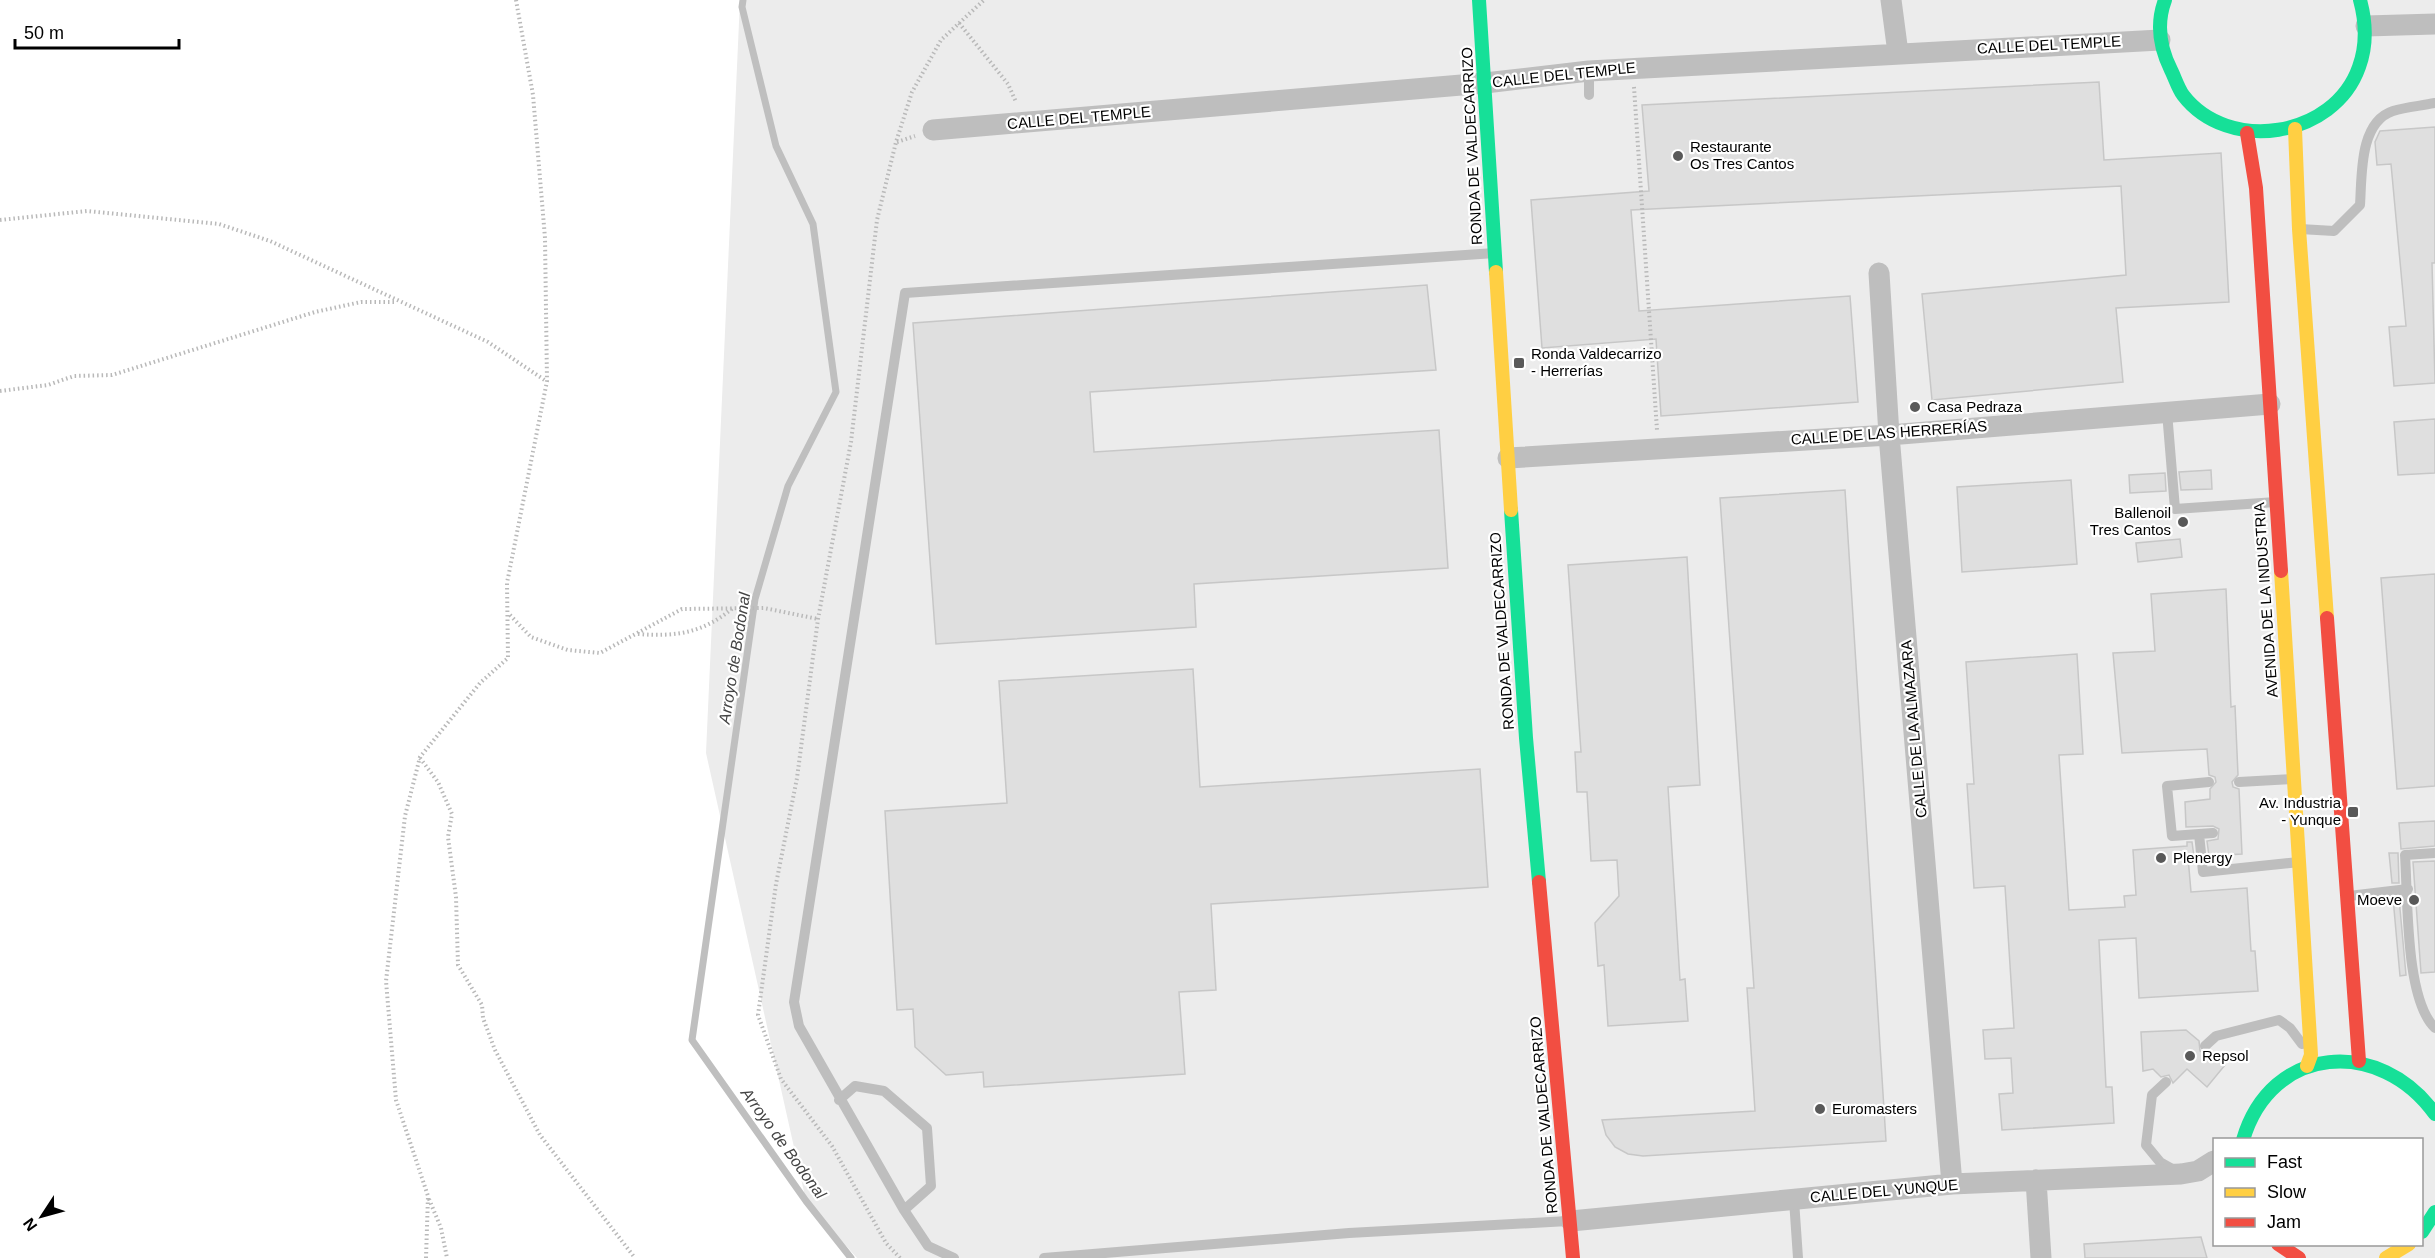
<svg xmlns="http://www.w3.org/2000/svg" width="2435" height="1258" viewBox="0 0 2435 1258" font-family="Helvetica,sans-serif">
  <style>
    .green { fill: #ececec; fill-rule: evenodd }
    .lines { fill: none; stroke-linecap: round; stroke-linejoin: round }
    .stream { stroke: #bfbfbf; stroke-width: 7 }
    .building { fill: #dfdfdf; stroke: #c7c7c7; stroke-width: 1.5 }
    .path { stroke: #b9b9b9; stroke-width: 4; stroke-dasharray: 1.5 3; stroke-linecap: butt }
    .lane { stroke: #bebebe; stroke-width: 10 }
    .street { stroke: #bebebe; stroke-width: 21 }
    .fast { stroke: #16e098; stroke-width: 14 }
    .slow { stroke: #ffcf43; stroke-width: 14 }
    .jam { stroke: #f24e42; stroke-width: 14 }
    .poi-dot { fill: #595959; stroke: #fff; stroke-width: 2 }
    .labels { text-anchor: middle; stroke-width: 4.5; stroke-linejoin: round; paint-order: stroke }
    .street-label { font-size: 15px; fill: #000; stroke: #fff }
    .poi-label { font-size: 15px; fill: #000; stroke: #fff; text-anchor: start }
    .water-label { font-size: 16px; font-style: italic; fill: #444; stroke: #fff }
  </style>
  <rect width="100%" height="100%" fill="#fff"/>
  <path class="green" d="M740 0H2435V1258H857L806 1201 706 753ZM2214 1140H2422V1244H2214Z"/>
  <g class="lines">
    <path class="stream" d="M743 0 742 7 776 146 813 224 836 392 788 486 755 599 692 1040 806 1201 851 1258"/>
  </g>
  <path class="building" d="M2099 82 2104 160 2221 153 2229 302 2116 308 2123 382 1932 400 1922 294 2126 275 2121 186 1631 210 1639 311 1850 296 1858 402 1661 416 1656 339 1542 348 1531 200 1649 191 1642 105Z
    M2435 127V263H2432L2435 383 2394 386 2389 327 2406 326 2391 164 2377 165 2375 142 2380 131Z
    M1427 285 1436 370 1090 392 1094 452 1439 430 1448 568 1194 584 1196 627 936 644 913 323Z
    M2435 419V473L2398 475 2394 422Z
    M2211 470 2212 489 2181 490 2179 472Z
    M2165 473 2166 491 2130 493 2129 475Z
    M2071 480 2077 564 1962 572 1957 487Z
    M1845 490 1886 1141 1643 1156 1628 1154 1615 1147 1606 1135 1602 1120 1755 1111 1747 988H1754L1720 498Z
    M2180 539 2182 557 2138 562 2136 543Z
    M1687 557 1700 785 1668 787 1680 980 1685 979 1688 1021 1608 1026 1604 965 1598 966 1595 923 1619 896 1617 860 1591 861 1587 792H1577L1575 752H1581L1568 565Z
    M2435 574V786L2397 789 2381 578Z
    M2226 589 2231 707 2235 706 2238 775 2232 782 2233 787 2239 789 2242 854 2209 856 2207 841 2218 839 2219 829 2213 826 2186 827 2185 802 2210 799V789L2216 782 2215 777 2209 775 2207 749 2122 753 2113 653 2155 651 2151 594Z
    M2077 654 2083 754 2059 755 2069 910 2125 907 2124 896 2136 895 2133 850 2187 846V842H2192L2194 857H2188L2191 892 2247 888 2251 951H2255L2258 991 2139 998 2136 938 2099 940 2106 1087H2112L2114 1123 2002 1130 1999 1094 2013 1093 2011 1058 1985 1059 1983 1030 2014 1028 2005 886 1974 888 1967 784H1974L1966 662Z
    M1193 669 1200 787 1480 769 1488 887 1211 904 1216 990 1179 992 1185 1074 984 1087 983 1072 946 1075 915 1047 913 1009 897 1010 885 811 1007 803 999 681Z
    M2435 821V846L2401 849 2399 823Z
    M2389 853H2398L2399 883H2392Z
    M2435 861V972L2421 973 2413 862Z
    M2393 898H2399L2406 975 2400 976Z
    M2186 1030 2199 1041 2200 1051 2206 1053 2211 1051 2225 1065 2207 1087 2187 1069 2173 1083 2169 1075 2161 1077 2153 1069 2143 1071 2141 1032Z
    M2201 1237 2207 1258H2085L2084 1244Z"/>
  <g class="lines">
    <path class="path" d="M959 23 1008 84 1016 102
      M1634 87 1657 430
      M897 142 915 136
      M0 220 87 211 219 224 270 241 488 342 546 381
      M0 391 48 385 74 376 112 375 315 312 361 302H394
      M510 615 531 637 568 650 600 653 682 609 764 608 818 619
      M638 634C676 637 704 633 734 607
      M420 758 438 782 452 814 448 837 456 897 458 965 482 1005 483 1018 495 1050 540 1135 635 1258
      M429 1199 441 1228 447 1258
      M426 1258 428 1196 396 1100 386 981 405 816 420 757 480 683 508 658 507 583 547 381 545 238 533 95 516 0
      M900 1258 886 1243 832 1146 781 1079 758 1015 776 884 797 778 818 619 851 442 877 220 896 142 912 92 941 40 984 0"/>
    <path class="lane" d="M1589 71V95
      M2300 229 2334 231 2360 205C2362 176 2359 122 2393 111 2406 107 2421 106 2435 103
      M2167 412 2175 509 2276 502
      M2209 782 2167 786 2172 836 2199 834 2203 872 2299 862
      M2239 782 2292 779
      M2199 834 2213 833
      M2435 853 2405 855C2408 898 2405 999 2435 1028
      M2349 896 2408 889
      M2205 1046 2216 1036 2279 1020 2290 1028 2302 1044
      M2166 1082 2152 1095 2146 1145 2160 1162 2176 1171
      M839 1100 855 1086 884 1091 927 1128 931 1186 904 1210
      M1794 1200 1798 1258
      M954 1258 928 1246 904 1210 799 1026 794 1002 905 293 1495 253
      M1044 1258 1349 1233 1568 1221"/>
    <path class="street" d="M1891 0 1898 53
      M2366 26 2435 24
      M933 130 1485 83 1589 71 2160 40
      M1879 273 1889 435 1952 1184
      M1508 458 1889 435 2270 404
      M2036 1180 2041 1258
      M1571 1221 1952 1184 2181 1174 2198 1171 2214 1161"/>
    <path class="fast" d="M1479 0 1496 272
      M2165 0C2156 24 2160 48 2171 70 2175 78 2178 88 2183 95 2228 154 2334 138 2359 67 2367 45 2366 22 2360 0
      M1511 510 1526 738 1539 882
      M2243 1140C2271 1044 2380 1037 2435 1114
      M2422 1232 2435 1212"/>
    <path class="slow" d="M2295 129 2299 229 2327 618
      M1496 272 1511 510
      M2281 571 2311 1055 2307 1066
      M2386 1258 2409 1244"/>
    <path class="jam" d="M2247 133 2256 188 2281 571
      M2327 618 2359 1061
      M1539 882 1573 1258
      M2278 1244 2299 1258"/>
  </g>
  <g class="poi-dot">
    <circle cx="1678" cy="156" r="6"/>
    <rect x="1513" y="357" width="12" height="12" rx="3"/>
    <circle cx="1915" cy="407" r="6"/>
    <circle cx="2183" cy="522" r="6"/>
    <rect x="2347" y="806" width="12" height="12" rx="3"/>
    <circle cx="2161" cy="858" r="6"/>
    <circle cx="2414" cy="900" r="6"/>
    <circle cx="2190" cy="1056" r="6"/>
    <circle cx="1820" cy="1109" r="6"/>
  </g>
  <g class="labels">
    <g class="street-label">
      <text transform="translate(2049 45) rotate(-3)" y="5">CALLE DEL TEMPLE</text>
      <text transform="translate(1564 75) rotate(-6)" y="5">CALLE DEL TEMPLE</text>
      <text transform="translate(1079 118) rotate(-5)" y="5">CALLE DEL TEMPLE</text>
      <text transform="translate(1472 146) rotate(-93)" y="5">RONDA DE VALDECARRIZO</text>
      <text transform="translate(1889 433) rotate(-4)" y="5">CALLE DE LAS HERRERÍAS</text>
      <text transform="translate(2266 600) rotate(-94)" y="5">AVENIDA DE LA INDUSTRIA</text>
      <text transform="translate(1502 631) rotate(-94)" y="5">RONDA DE VALDECARRIZO</text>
      <text transform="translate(1914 729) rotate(-95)" y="5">CALLE DE LA ALMAZARA</text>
      <text transform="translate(1544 1115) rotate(-95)" y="5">RONDA DE VALDECARRIZO</text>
      <text transform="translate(1884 1191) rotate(-5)" y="5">CALLE DEL YUNQUE</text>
    </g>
    <g class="poi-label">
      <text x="1690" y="152">Restaurante<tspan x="1690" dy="17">Os Tres Cantos</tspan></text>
      <text x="1531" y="359">Ronda Valdecarrizo<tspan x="1531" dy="17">- Herrerías</tspan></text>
      <text x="1927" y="412">Casa Pedraza</text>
      <text x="2171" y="518" text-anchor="end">Ballenoil<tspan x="2171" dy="17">Tres Cantos</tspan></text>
      <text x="2341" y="808" text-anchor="end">Av. Industria<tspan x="2341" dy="17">- Yunque</tspan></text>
      <text x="2173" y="863">Plenergy</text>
      <text x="2402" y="905" text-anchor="end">Moeve</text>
      <text x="2202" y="1061">Repsol</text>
      <text x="1832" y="1114">Euromasters</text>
    </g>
    <g class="water-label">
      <text transform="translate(734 658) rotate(-81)" y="6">Arroyo de Bodonal</text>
      <text transform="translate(784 1143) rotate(54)" y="6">Arroyo de Bodonal</text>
    </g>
  </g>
  <rect x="2213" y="1138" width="210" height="108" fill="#ffffff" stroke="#999999" stroke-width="1.5"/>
  <rect x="2225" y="1158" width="30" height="9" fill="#16e098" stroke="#999999" stroke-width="1.5"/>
  <text x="2267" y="1168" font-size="18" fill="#000000">Fast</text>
  <rect x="2225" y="1188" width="30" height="9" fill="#ffcf43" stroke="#999999" stroke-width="1.5"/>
  <text x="2267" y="1198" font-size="18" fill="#000000">Slow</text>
  <rect x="2225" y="1218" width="30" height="9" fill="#f24e42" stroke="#999999" stroke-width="1.5"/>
  <text x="2267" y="1228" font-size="18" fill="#000000">Jam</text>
  <g transform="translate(42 1216) rotate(234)" stroke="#ffffff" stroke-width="4.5" paint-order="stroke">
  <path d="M0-4.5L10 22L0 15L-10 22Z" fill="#000000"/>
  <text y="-9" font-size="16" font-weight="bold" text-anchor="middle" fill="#000000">N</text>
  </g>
  <path d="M15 39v9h164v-9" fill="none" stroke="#000000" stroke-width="3"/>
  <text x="24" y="39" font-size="18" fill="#000000" stroke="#ffffff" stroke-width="4.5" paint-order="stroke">50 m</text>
</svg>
